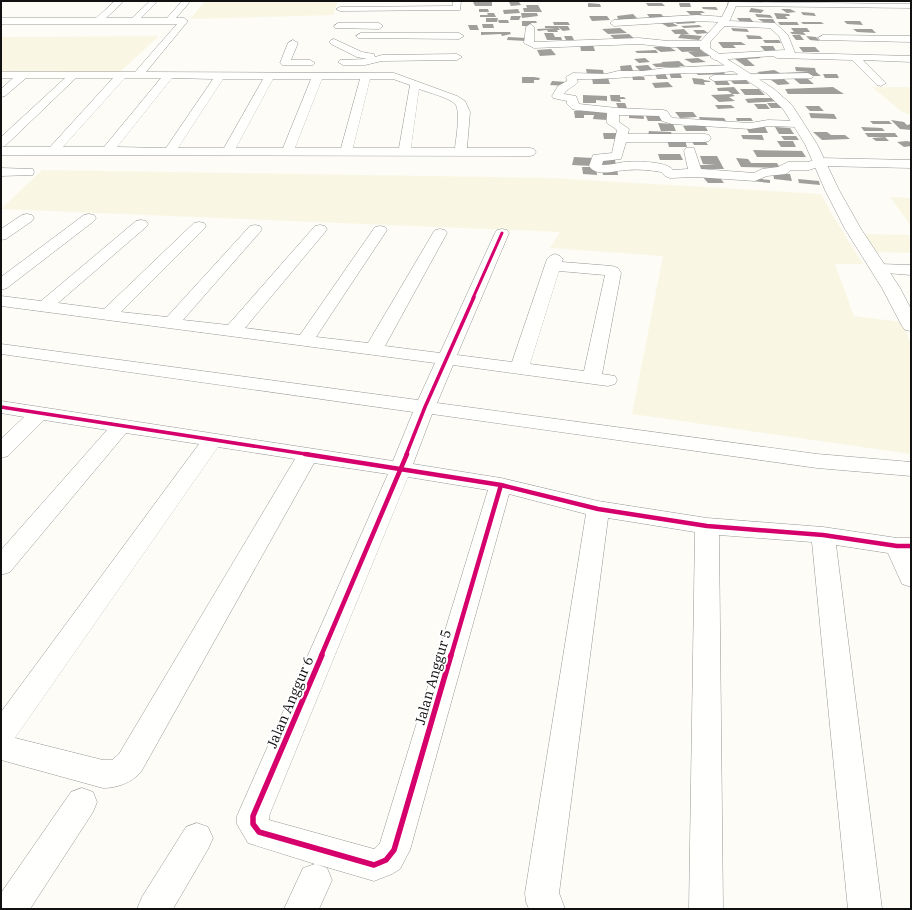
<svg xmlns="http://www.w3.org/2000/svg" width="912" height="910" viewBox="0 0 912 910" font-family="'IBM Plex Serif',serif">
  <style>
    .farmland { fill: #f9f7e4 }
    .building { fill: #a19f9c }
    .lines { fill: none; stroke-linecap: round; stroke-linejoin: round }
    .minor-casing { stroke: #979795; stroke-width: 1 }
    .tertiary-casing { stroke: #979795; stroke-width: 1 }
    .minor { fill: #fffffe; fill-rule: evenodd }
    .tertiary { fill: #fffffe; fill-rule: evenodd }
    .cycleway-far3-casing { stroke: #fff; stroke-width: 4.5 }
    .cycleway-far2-casing { stroke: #fff; stroke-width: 5.5 }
    .cycleway-far1-casing { stroke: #fff; stroke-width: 7 }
    .cycleway-casing { stroke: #fff; stroke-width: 8 }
    .cycleway-far3 { stroke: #d6006c; stroke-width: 3 }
    .cycleway-far2 { stroke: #d6006c; stroke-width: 3.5 }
    .cycleway-far1 { stroke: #d6006c; stroke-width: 4.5 }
    .cycleway { stroke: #d6006c; stroke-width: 5.5 }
    .labels { text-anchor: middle; stroke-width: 4; stroke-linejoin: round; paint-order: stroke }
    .near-street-label { font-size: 14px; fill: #111; stroke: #fff }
  </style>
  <rect width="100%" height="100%" fill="#fdfcf7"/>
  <path class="farmland" d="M205 1H338L333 15 190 19Z
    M159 36 120 72 1 71V37Z
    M872 87H911V115L902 112Z
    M42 170 551 178 821 194 832 214 863 264H835L854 316 902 322 911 344V454L632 414 663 256 550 248 560 232 1 209Z
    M890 197 911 198V226Z
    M864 234 911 235V253L876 252Z"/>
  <path class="building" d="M492 1V6H475L473 2Z
    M509 2H519L521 5 511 6Z
    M588 3 600 4 601 7H588Z
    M646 3H662L665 6H648Z
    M679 3H690L691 7H680Z
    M526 5H538L542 12H524L523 8H527Z
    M702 7H716L718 10 703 9Z
    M751 8 764 10 761 13 749 12Z
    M479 9H488L489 12H479Z
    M518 9 520 13 504 14 503 10Z
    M781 9H790L796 12 787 13Z
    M686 11H702L705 13H700L703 16H692Z
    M801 12 814 13 816 16 803 15Z
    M487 13H494L496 17H480V15H488Z
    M521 13H537L538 16 522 18Z
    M774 13 789 14 790 16H785L788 19H777Z
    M633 14 638 19H618L617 16Z
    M647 14H661L664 17 650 18Z
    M755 14 770 15 773 18 757 17Z
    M511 16H521L519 20H510Z
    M589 16H607L610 20 592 21Z
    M486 18H498L497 22H486Z
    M737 18H750L755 24 741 23Z
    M758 19H773L776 24 765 23Z
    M498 20H508L509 23H499Z
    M692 20 696 23 677 24 674 21Z
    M522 21H536L537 23H531V26H522Z
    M844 21H860L863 25 847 24Z
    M553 22H568L570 25H554Z
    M671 22 678 26 668 27 661 23Z
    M778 22H797L799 25H780Z
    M801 22H821L824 24H803Z
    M482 24H493L494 28H483Z
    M468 25H477L479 30H470Z
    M699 25 702 27 684 28 681 26Z
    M545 26H568L570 30 563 31 558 27 560 30H557L558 32H548L547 30 538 31 537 29 557 28H545Z
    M620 28 627 33 608 34 602 29Z
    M731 28 747 29 749 32 733 31Z
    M791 28H807L810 32H803L806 35 792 34 790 32H794Z
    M684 29 689 34H675L671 30Z
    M853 29H872L876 33 857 32Z
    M693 30H704L708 33 697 34Z
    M481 32H510L511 34 502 36 501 34 481 35Z
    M544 33H553L555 37H561L562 40H547Z
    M629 34 636 40 617 41 610 35Z
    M681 34 702 36 699 40 678 38Z
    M746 35 760 36 763 39H748Z
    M792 35H800L804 40H796Z
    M564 36H572L574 40H566Z
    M806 36 816 37 820 41 810 40Z
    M508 37 527 38 526 41 507 40Z
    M763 40H779L781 43H765Z
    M718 42H741L746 45H733L736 48H723Z
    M580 45H593L595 51H581Z
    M698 45 705 51H702L710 56 695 57 688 52 698 51 682 52 675 46Z
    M668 46 676 51 661 52 653 47Z
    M760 46H773L777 52 765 51Z
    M799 47H815L820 52H803Z
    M551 49 556 55 540 56 537 50Z
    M656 50 658 53H637L635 51Z
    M757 55 761 58 747 59 755 66H745L732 57Z
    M645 58 650 62 639 63 634 59Z
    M698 58 706 62 692 63 684 59Z
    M679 61 685 66H679L681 68 674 69 671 67H656L652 64 663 63 661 62Z
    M631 65 633 71 621 72 620 66Z
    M648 65 654 71 641 72 635 66Z
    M795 67 815 68 816 72 821 76H789L786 73 809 72 796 71Z
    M586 69 603 70 604 75 587 74Z
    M692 69H721L725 74 698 75Z
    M774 70 782 74 764 76 757 72Z
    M669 72 680 73 682 78H671Z
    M655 74H665L668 79H657Z
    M823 74H837L839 78H825Z
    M632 76 644 77 645 80H633Z
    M522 77H534L540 78 539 80H534V83H522Z
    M592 78H608L610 84H593Z
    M692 78 703 79 704 80 710 81V82H704L705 85 694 84Z
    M713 79H726L730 85H716Z
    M729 79H745L750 84H734Z
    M784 79 790 84 778 85 771 80Z
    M794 79H808L814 84H800Z
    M552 81 567 82 565 86 550 85Z
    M668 82 673 87 655 88 652 83Z
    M734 87 740 94H732L728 91H718L717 88Z
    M833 87 844 94H788L785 89Z
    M740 89H759L765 95H745Z
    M732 94 735 96 729 97 735 101 719 102 711 95Z
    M583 95 607 96V101L596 100V103H583Z
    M610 95H620V97H624L626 99H620L621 102 611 101Z
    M757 98H778L780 101 748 103 745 99Z
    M616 103H625L627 108H618Z
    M767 103H782L787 108H771Z
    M754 104H766L770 109H758Z
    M715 105H731L735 108 718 109Z
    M805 106H819L824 111H810Z
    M574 111H608L606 120 593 119 594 115H584V118H575Z
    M629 112 643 113 644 119 629 118Z
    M675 112H693L697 117 680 118Z
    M809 113 834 114 837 119 811 118Z
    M645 114H659L663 121H648Z
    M699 117 724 118 726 121 700 120Z
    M736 118H751L753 121H737Z
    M891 120 904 122 907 125 911 124V130L900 129Z
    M870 121H889L892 124H873Z
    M658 123 673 124 676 131H661Z
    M683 126H705L708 131H686Z
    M746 127H765L768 133H749Z
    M775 127 790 128 794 134H779Z
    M861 127 882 128 885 131H864Z
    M649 131 671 132 672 136 648 135Z
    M813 132H827L831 135H845L850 139 822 140Z
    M603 133H617L618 139H604Z
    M865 133H895L898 137H868Z
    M741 135H762L764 140 743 139Z
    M781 136H796L799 140H784Z
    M885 137 889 141H876L872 138Z
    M667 139 685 140 687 147H669Z
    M691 139H704L708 145H694Z
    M777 141H793L796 147H781Z
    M907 141 911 142V146L904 147 897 142Z
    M753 150 802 151 806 157H757Z
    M658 154H680L683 160H660Z
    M700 156H717L724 169H698L696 165H716L703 164Z
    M574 157 593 158 592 166 572 165Z
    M736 158 748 159 751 163H777L780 168 741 167Z
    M601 159H615L616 167 602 166Z
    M582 167H596L597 175 583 174Z
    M602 169H617L618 175H603Z
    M773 173 790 174 792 181 774 179Z
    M718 175 724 183H708L702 176Z
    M733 176 770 180V183L733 179Z
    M798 179 819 181 820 185 799 183Z"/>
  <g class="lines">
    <g class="minor-casing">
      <path id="minor" d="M115 1H121L122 3 106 18H132L150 1H155L156 3 141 18H167L182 1H188L189 3 176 18H184L188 21 146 72 394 73 457 96 465 101 470 112 467 148H530L534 149 536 152 534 155 530 156 1 155V147H50L113 78H76L5 146 1 147V137L65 78H26L5 96 1 97V89L13 78H1V72H135L177 24H1V18H96ZM125 78H161L104 147H63ZM172 78 213 79 166 148 117 147ZM223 79H263L224 148H178ZM273 79H311L283 148H236ZM322 79H360L341 148H295ZM370 79H393L410 85 399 148H353ZM419 89C429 93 448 97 455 104 461 110 456 139 455 148H411Z
        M453 1H461L460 10 340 11 336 9 340 7 453 6Z
        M729 2 911 4V8L732 6 728 4Z
        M697 15 725 17 728 18 729 21 775 23 788 35 795 53 911 56V62L863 60 886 83 881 86 877 85 852 60 777 58 773 56 715 60 710 57 715 54 785 50 779 36 770 28 722 26 719 25 718 22 697 21 614 26 610 23 614 20Z
        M338 23H379L383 26 379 29 335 28 334 26Z
        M530 24 534 27V42H535L639 38 668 41H704L709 44 704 47H668L639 44 534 48 524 43 526 27Z
        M361 33H459L464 36 459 39 358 38 356 36Z
        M823 35 911 36V42L820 40 818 38Z
        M334 39 362 52 374 54 375 57 382 55 457 54 462 57 457 60 382 61 365 65H343L338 62 340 60 367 59 357 57 331 44 329 42 331 40Z
        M293 40 298 43 291 60H310L315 63 313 65H282L280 63 288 43Z
        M733 65 738 68 737 70C716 75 687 72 666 74 636 76 607 80 577 79L578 82C574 87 567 88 564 94L576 96 579 104 617 108 663 110 667 111 671 117 673 118 750 123 768 120 798 121 802 122 804 124 802 126 798 127 768 126 750 129 672 124 662 121 659 116 619 115V122L629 129 628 134H705L709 135 711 138 709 141 705 142H626L621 159 603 161 602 165C610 165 617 163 624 162 635 161 667 161 673 170L688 169 684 151 686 148H694L701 169 754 173 762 169 778 167 788 162H808L820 158 911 160V168L821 166 809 170H791L786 174 767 176 755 181 695 177 670 178 665 176 661 172C650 170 638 169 627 170 616 170 597 178 589 166L593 155 612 153 617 130 607 123V113L576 110 572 109 567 104V101L553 98 552 96 558 86 567 81 566 77 573 73 606 74 618 71H643L665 68Z
        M808 73 813 76 812 78 714 81 709 78 714 75Z
        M1 168 33 169 34 172 33 175 1 176Z
        M27 214 32 215 34 218 32 221 6 239 1 240V229L22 215Z
        M89 214 94 215 96 218 94 221 7 288 1 290V277L84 215Z
        M141 220 146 221 148 224 146 227 58 303 104 309 194 223 199 222 204 223 206 226 204 229 121 312 167 317 250 226 255 225 260 226 262 229 260 232 183 320 228 325 315 226 320 225 325 226 327 229 325 232 245 328 300 335 375 227 380 226 385 227 387 230 316 337 368 343 433 233 435 230 440 229 445 230 447 233 385 346 440 353 495 233 497 230 502 229 507 230 509 233 457 355 512 362 547 259 550 256 555 254 560 256 563 259 562 262 612 266 618 268 621 273 602 374 615 376 617 380 615 384 608 386 453 365 437 403 817 454 911 462V476L817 468 432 414 413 464 501 478 598 501 707 518 823 527 897 538H911V587L902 584 888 553 836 545 882 909H848L812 542 719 535 723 909H689L695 532 608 518 559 893 565 909H529L526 902 525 893 586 514 509 494 410 850 400 869 392 874 374 881 316 864 327 868 332 880 319 909H284L303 868 315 864 248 843 237 824V816L388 474 314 463 141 772C131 783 117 788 103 788L1 760V712L199 444 126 433 10 572 1 575V550L107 430 44 420 8 456 1 458V439L24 417 1 413V401L393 461 413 412 1 354V344L418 400 435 363 1 306V296L41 301 136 221ZM559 271 605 275 584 371 530 364ZM218 447 295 459 119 754 112 760H103L15 738ZM408 477 488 490 380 843 374 849 269 820V816Z
        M879 264 911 265V275L873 272 871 269 873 266Z
        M82 788 93 792 97 802 93 812 30 909H1V893L71 792Z
        M197 823 208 827 213 838 208 849 173 909H137L142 897 186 827Z"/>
    </g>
    <g class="tertiary-casing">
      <path id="tertiary" d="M730 1H738L730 20 710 42V48L774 89 792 105 817 144 839 190 861 229 900 288 911 309V331L905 330 902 326 882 288 845 229 825 190 805 144 783 109 766 93 700 49V42L721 19Z"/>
    </g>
    <use href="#minor" class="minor"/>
    <use href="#tertiary" class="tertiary"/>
    <g class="cycleway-far3-casing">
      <path id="cycleway-far3" d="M473 298 502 233"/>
    </g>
    <g class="cycleway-far2-casing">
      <path id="cycleway-far2" d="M1 407 312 455
        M406 455 425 407 474 297"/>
    </g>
    <g class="cycleway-far1-casing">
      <path id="cycleway-far1" d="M305 454 501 485 598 509 707 526 823 535 897 546H911
        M321 656 407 454
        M451 656 501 485"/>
    </g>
    <g class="cycleway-casing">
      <path id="cycleway" d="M322 655 253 816V824L259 832 374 865 386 860 394 850 451 655"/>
    </g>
    <use href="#cycleway-far3" class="cycleway-far3"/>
    <use href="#cycleway-far2" class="cycleway-far2"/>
    <use href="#cycleway-far1" class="cycleway-far1"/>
    <use href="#cycleway" class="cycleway"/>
  </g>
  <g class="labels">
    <g class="near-street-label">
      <text transform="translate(433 677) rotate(-74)" y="5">Jalan Anggur 5</text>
      <text transform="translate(290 702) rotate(-67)" y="5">Jalan Anggur 6</text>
    </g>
  </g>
  <rect width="912" height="910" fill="none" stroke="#111111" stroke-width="4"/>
</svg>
